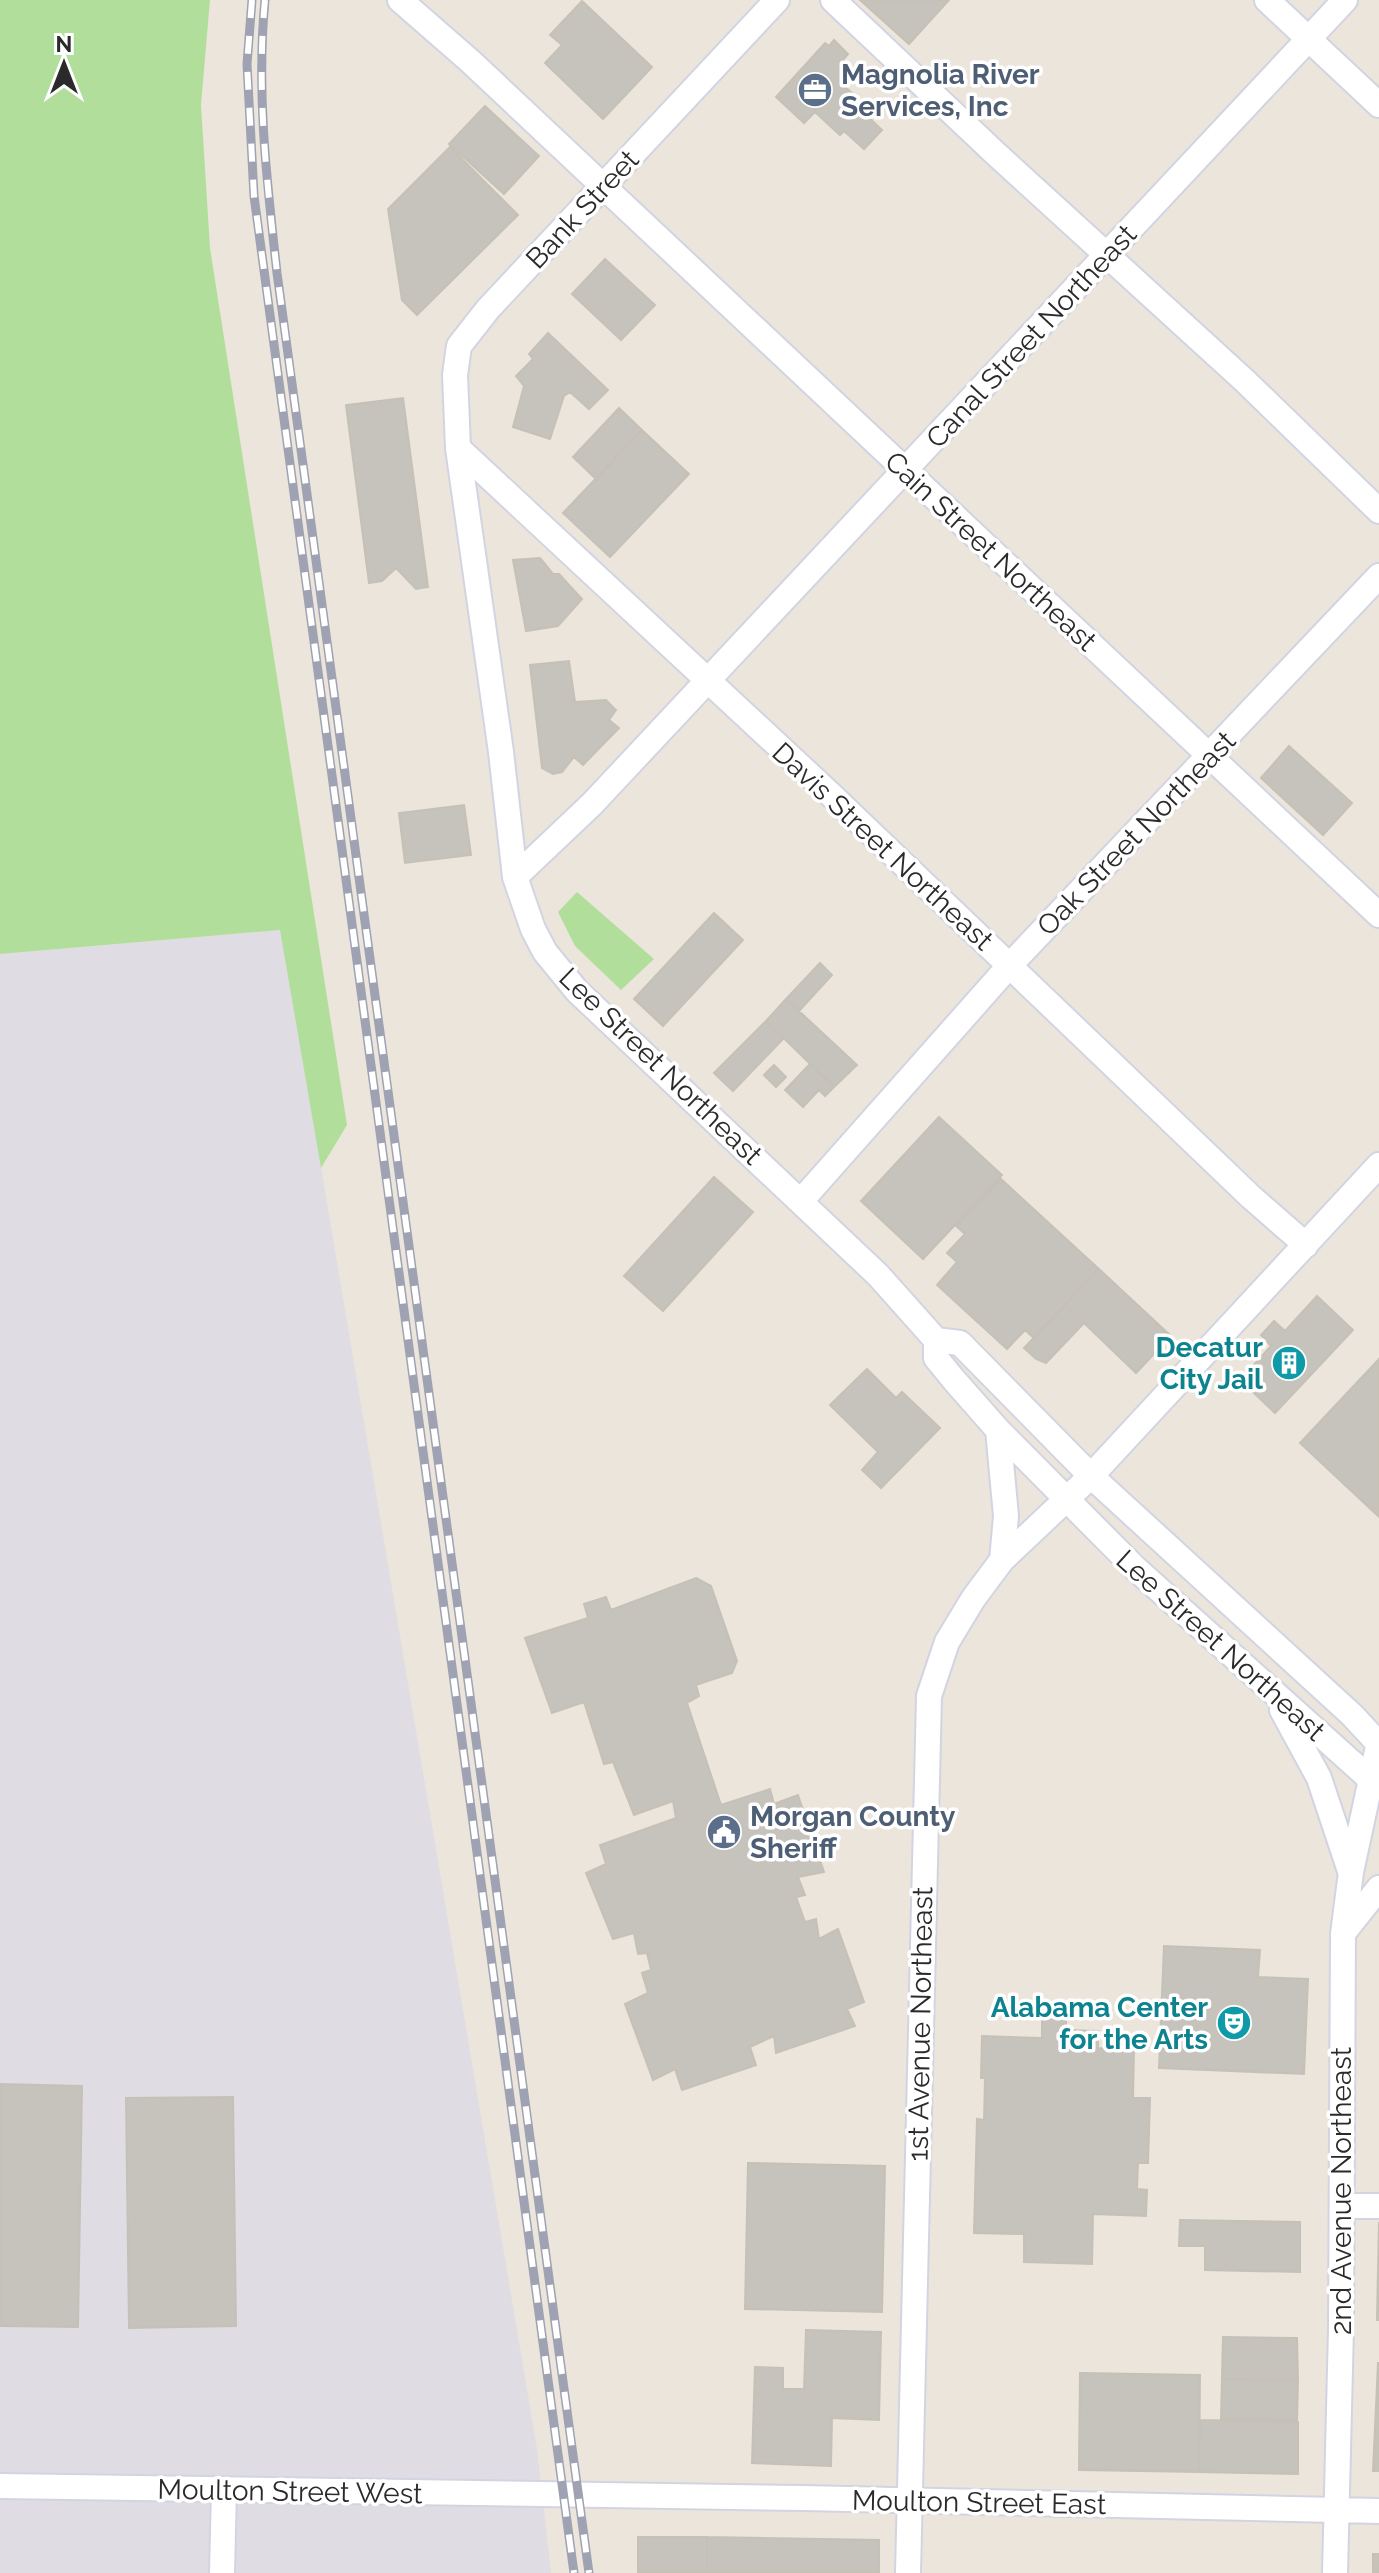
<svg xmlns="http://www.w3.org/2000/svg" width="1379" height="2573" viewBox="0 0 1379 2573" font-family="Raleway,sans-serif">
  <style>
    .industrial { fill: #dfdce4 }
    .green { fill: #b1df9b }
    .building { fill: #c6c2bc; stroke: #c6c1b6; stroke-width: 2 }
    .lines { fill: none; stroke-linecap: round; stroke-linejoin: round }
    .minor-casing { stroke: #d2d4e2; stroke-width: 28 }
    .minor { stroke: #fff; stroke-width: 24 }
    .rail-casing { stroke: #9fa2b3; stroke-width: 9 }
    .rail { stroke: #fff; stroke-width: 6; stroke-dasharray: 18; stroke-linecap: butt }
    .labels { text-anchor: middle; stroke-width: 7; stroke-linejoin: round; paint-order: stroke }
    .service-label { font-size: 28px; font-weight: bold; fill: #4e5e75; stroke: #fff; text-anchor: start }
    .street-label { font-size: 28px; fill: #2a2a2a; stroke: #fff }
    .culture-label { font-size: 28px; font-weight: bold; fill: #0d838f; stroke: #fff; text-anchor: end }
  </style>
  <rect width="100%" height="100%" fill="#ebe5dc"/>
  <path class="industrial" d="M281 930 537 2449 551 2573H0V954Z"/>
  <path class="green" d="M0 0H210L201 105 210 248 347 1125 321 1168 280 930 0 954Z
    M577 892 654 959 621 990 575 946 558 912Z"/>
  <path class="building" d="M860 0H949L909 44Z
    M582 1 652 67 603 119 545 63 562 45 550 35Z
    M834 40 848 54 843 60 854 70 841 83 865 105 861 110 882 130 864 149 844 131 840 135 815 112 804 123 776 97 825 43 829 46Z
    M485 106 539 156 504 194 449 144Z
    M450 147 518 215 417 315 402 300 388 209Z
    M605 259 655 305 621 340 572 294Z
    M548 333 608 390 589 409 570 392 564 396 550 439 513 427 524 386 516 376 533 359 529 354Z
    M403 398 428 587 416 589 396 568 382 581 369 583 346 405Z
    M619 408 642 430 596 479 573 457Z
    M642 430 689 474 610 557 563 513Z
    M540 558 553 574H559L582 599 558 626 526 631 513 560Z
    M569 661 575 702 606 700 616 710 609 720 619 728 583 765 574 757 562 772 553 774 542 768 530 665Z
    M1289 746 1352 803 1323 835 1261 778Z
    M464 805 471 855 405 863 399 813Z
    M714 913 743 940 663 1026 634 999Z
    M820 963 832 975 799 1011 786 999Z
    M786 999 857 1065 834 1087 766 1021Z
    M766 1021 784 1038 733 1091 714 1073Z
    M810 1064 834 1087 825 1096 819 1090 803 1107 785 1090Z
    M774 1065 786 1077 776 1087 764 1075Z
    M939 1117 1002 1175 923 1259 861 1201Z
    M714 1177 753 1212 663 1311 624 1276Z
    M1001 1179 1099 1269 1034 1338 1025 1330 1007 1349 937 1285 957 1262 947 1253 965 1234 956 1226Z
    M1099 1269 1171 1336 1136 1373 1084 1323 1046 1363 1036 1359 1024 1348Z
    M1317 1296 1353 1330 1275 1413 1240 1380 1271 1346 1261 1335 1274 1321 1285 1331Z
    M1379 1359V1517L1300 1443Z
    M867 1369 896 1398 902 1392 940 1428 881 1488 862 1470 878 1452 830 1405Z
    M696 1578 711 1586 737 1661 732 1673 696 1685 699 1696 687 1703 721 1805 770 1789 774 1804 798 1795 824 1872 798 1877 805 1895 796 1897 805 1922 816 1919 819 1939 838 1929 864 2002 847 2009 855 2026 776 2053 774 2036 750 2047 756 2065 682 2090 675 2069 653 2080 625 2004 648 1993 642 1973 651 1970 647 1953 638 1954 634 1933 613 1939 586 1873 606 1864 600 1845 676 1818 673 1801 634 1815 613 1762 604 1764 584 1702 552 1713 525 1638 588 1618 584 1604 606 1597 611 1610Z
    M1164 1946 1260 1950 1258 1977 1308 1979 1304 2074 1159 2068Z
    M1042 2018 1066 2019V2030L1098 2031V2048L1134 2049 1133 2098H1150L1148 2163H1138L1137 2189 1147 2190 1146 2216 1093 2214 1092 2264 1024 2262V2234L974 2233 977 2119 984 2120 985 2078H981L982 2036 1042 2038Z
    M0 2084 82 2086 78 2327 0 2326Z
    M233 2097 236 2326 129 2328 126 2098Z
    M748 2163 885 2166 882 2312 745 2309Z
    M1180 2220 1300 2222V2272L1205 2270V2246H1179Z
    M1379 2222V2320H1377Z
    M806 2330 881 2332 879 2420 832 2418 831 2466 752 2463 755 2367 783 2368V2389H804Z
    M1223 2337 1297 2338 1298 2380 1222 2379Z
    M1378 2363H1379V2471H1373Z
    M1080 2373 1200 2375 1199 2472 1079 2470Z
    M1222 2379 1298 2380 1297 2420 1221 2419Z
    M1200 2420 1298 2422V2474L1199 2472Z
    M638 2537H707V2573H638Z
    M707 2537 879 2540V2573H707Z
    M1373 2554H1379V2573H1373Z"/>
  <g class="lines">
    <g class="minor-casing">
      <path id="minor" d="M400 0 470 61 1379 915
        M777 0 488 309 459 346 455 375 458 448 501 752 515 877 533 929 545 952 577 991 878 1275 936 1340 960 1343 1091 1476 1352 1715 1379 1744
        M833 0 995 153 1245 381 1379 511
        M1267 0 1379 105
        M458 448 829 793 1251 1197 1306 1245
        M515 877 592 804 1345 0
        M801 1201 1010 965 1379 576
        M936 1340V1358L954 1380 998 1430 1135 1568 1378 1786
        M998 1430 1006 1516 1002 1560
        M1282 1710 1319 1778 1350 1871
        M1344 1932 1379 1888
        M1342 2206H1379
        M0 2486 803 2498 1379 2511
        M222 2573 224 2490
        M908 2573 929 1696 947 1642 973 1599 1002 1560 1091 1476 1379 1165
        M1335 2573 1341 2328 1343 1934 1351 1872 1379 1742"/>
    </g>
    <use href="#minor" class="minor"/>
    <g class="rail-casing">
      <path id="rail" d="M252 0 247 64 254 196 574 2573
        M265 0C256 92 267 182 277 273L589 2573"/>
    </g>
    <use href="#rail" class="rail"/>
  </g>
  <defs>
    <g id="office-disc" transform="scale(1.8)"><circle r="9.5" fill="#5c6f8a" stroke="#fff"/><path d="M-6-3h4V-5.5h4V-3h4V5H-6ZM-1-4.5V-3h2v-1.5ZM-6 0V1H6V0Z" fill="#fff"/></g>
    <g id="building-disc" transform="scale(1.8)"><circle r="9.5" fill="#0f9aa8" stroke="#fff"/><path d="M-4-6H4V6H1V3H-1V6H-4ZM-2.5-4.3h1.7v1.8h-1.7ZM.8-4.3h1.7v1.8H.8ZM-2.5-1h1.7V.8h-1.7ZM.8-1h1.7V.8H.8Z" fill="#fff"/></g>
    <g id="civic-disc" transform="scale(1.8)"><circle r="9.5" fill="#5c6f8a" stroke="#fff"/><path d="M-.6-6.5H3V-4.5H.6V-3L4-1V1h2V6H-6V1h2V-1L-.6-3ZM-1.2 2.5V6h2.4V2.5Z" fill="#fff"/></g>
    <g id="theatre-disc" transform="scale(1.8)"><circle r="9.5" fill="#0f9aa8" stroke="#fff"/><path d="M-5-5.5Q0-4 5-5.5V0Q5 5 0 6Q-5 5-5 0ZM-3.3-2.5H-1v1.5H-3.3ZM1-2.5H3.3v1.5H1ZM-2.8 1Q0 5.5 2.8 1Z" fill="#fff"/></g>
  </defs>
  <g fill-rule="evenodd">
    <use href="#office-disc" x="815" y="90"/>
    <use href="#building-disc" x="1289" y="1363"/>
    <use href="#civic-disc" x="724" y="1832"/>
    <use href="#theatre-disc" x="1234" y="2023"/>
  </g>
  <g class="labels">
    <g class="service-label">
      <text x="841" y="84">Magnolia River<tspan x="841" dy="32">Services, Inc</tspan></text>
      <text x="750" y="1826">Morgan County<tspan x="750" dy="32">Sheriff</tspan></text>
    </g>
    <g class="street-label">
      <text transform="translate(582 209) rotate(-47)" y="10">Bank Street</text>
      <text transform="translate(1031 336) rotate(-47)" y="10">Canal Street Northeast</text>
      <text transform="translate(991 551) rotate(43)" y="10">Cain Street Northeast</text>
      <text transform="translate(1136 833) rotate(-46)" y="10">Oak Street Northeast</text>
      <text transform="translate(883 846) rotate(43)" y="10">Davis Street Northeast</text>
      <text transform="translate(661 1066) rotate(44)" y="10">Lee Street Northeast</text>
      <text transform="translate(1221 1645) rotate(42)" y="10">Lee Street Northeast</text>
      <text transform="translate(920 2024) rotate(-89)" y="10">1st Avenue Northeast</text>
      <text transform="translate(1341 2191) rotate(-90)" y="10">2nd Avenue Northeast</text>
      <text transform="translate(290 2491) rotate(1)" y="10">Moulton Street West</text>
      <text transform="translate(979 2502) rotate(1)" y="10">Moulton Street East</text>
    </g>
    <g class="culture-label">
      <text x="1263" y="1357">Decatur<tspan x="1263" dy="32">City Jail</tspan></text>
      <text x="1208" y="2017">Alabama Center<tspan x="1208" dy="32">for the Arts</tspan></text>
    </g>
  </g>
  <g transform="translate(64 64)" stroke="#ffffff" stroke-width="6" paint-order="stroke">
  <path d="M0-6L14 30L0 20L-14 30Z" fill="#2a2a2a"/>
  <text y="-12" font-size="22" font-weight="bold" text-anchor="middle" fill="#2a2a2a">N</text>
  </g>
</svg>
